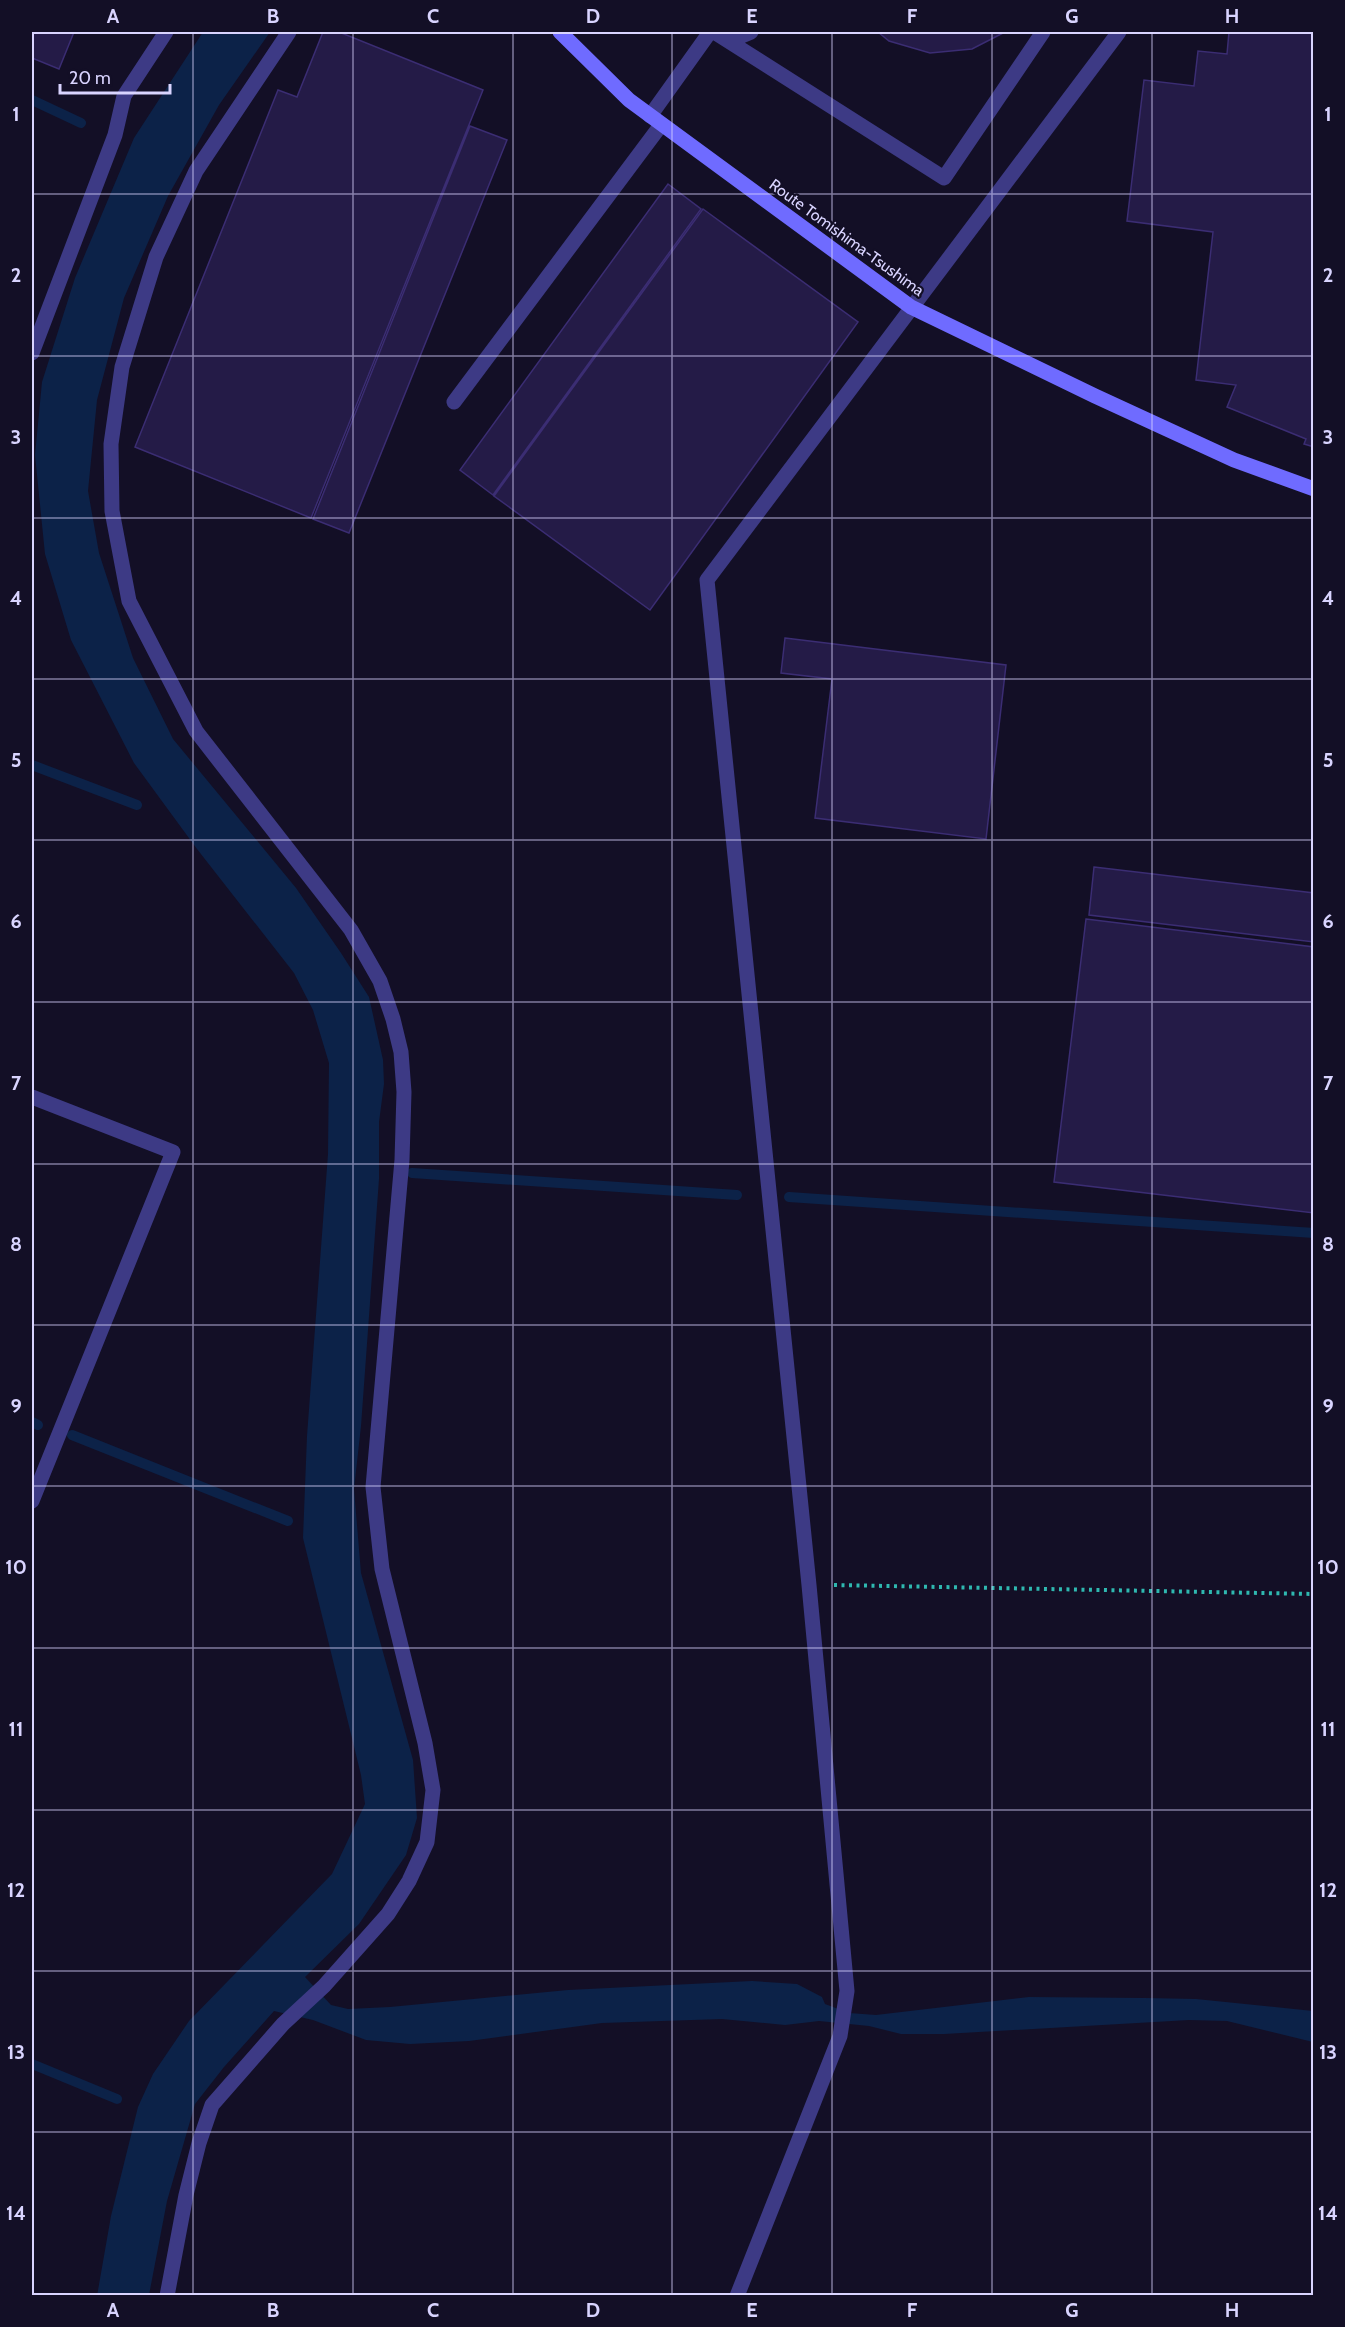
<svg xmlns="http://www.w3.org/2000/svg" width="1345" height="2327" viewBox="0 0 1345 2327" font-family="Cabin,sans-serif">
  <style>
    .water { fill: #0c2248 }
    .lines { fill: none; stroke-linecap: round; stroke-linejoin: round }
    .stream { stroke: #0c2248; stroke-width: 10 }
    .building { fill: #241b47; stroke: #3b2d73; stroke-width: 1.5 }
    .path { stroke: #2fb8b0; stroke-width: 4; stroke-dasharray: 3 4.5; stroke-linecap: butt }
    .service { stroke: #3d3a85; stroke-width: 15 }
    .minor { stroke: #3d3a85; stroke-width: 15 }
    .secondary { stroke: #6f6bff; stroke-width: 15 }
    .grid { fill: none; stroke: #d9d4ff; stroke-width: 1.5; stroke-opacity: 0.55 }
    .labels { text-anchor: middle; stroke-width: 4.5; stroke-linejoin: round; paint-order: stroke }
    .street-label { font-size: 16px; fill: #d9d4ff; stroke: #130f26 }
    .neatline { fill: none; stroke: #d9d4ff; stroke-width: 2 }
    .grid-label { font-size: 20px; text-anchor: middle; font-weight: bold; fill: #d9d4ff }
  </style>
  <rect width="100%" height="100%" fill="#130f26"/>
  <path class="water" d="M203 32H270L219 105 168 196 124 298 97 400 88 491 99 553 133 658 173 739 296 888 341 953 369 997 383 1060 384 1084 379 1122V1179L361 1426 354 1489 361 1573 413 1760 417 1818 406 1855 359 1924 305 1977 331 2005 348 2009 390 2007 568 1990 752 1981 797 1984 822 1997 825 2004 849 2013 876 2015 1029 1997 1144 1998 1196 1999 1313 2011V2042L1227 2021 1189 2020 944 2034H901L869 2026 819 2021 785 2025 722 2019 602 2023 469 2041 410 2044 366 2040 313 2020 274 2011 224 2067 195 2104 167 2201 149 2295 97 2296 111 2216 138 2107 153 2074 189 2021 332 1874 365 1804 361 1775 303 1538 307 1436 328 1154 329 1063 313 1010 294 973 197 849 134 763 71 640 45 554 35 455 42 382 75 278 134 138Z"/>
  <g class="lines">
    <path class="stream" d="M32 100 81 123
      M32 765 137 805
      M412 1173 737 1195
      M789 1197 1314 1233
      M32 1422 38 1425
      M72 1435 288 1521
      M32 2064 117 2099"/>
  </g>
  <path class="building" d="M32 32H74L59 69 32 58Z
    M323 32H339L483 90 311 518 135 447 278 90 297 97Z
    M878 32H1005L972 49 930 53 889 41Z
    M1229 32H1314V447L1304 444 1306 439 1227 407 1236 385 1196 380 1213 232 1127 221 1144 80 1194 86 1198 51 1227 54Z
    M470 126 507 140 349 533 313 519Z
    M668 184 701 209 493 495 460 470Z
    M703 209 858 322 650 610 494 496Z
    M785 638 1006 665 986 839 815 818 832 679 781 673Z
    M1094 867 1314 893V942L1089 915Z
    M1086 919 1314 947V1213L1054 1182Z"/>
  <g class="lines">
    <path class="path" d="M834 1585 1314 1594"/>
    <path class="service" d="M714 32 944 178 1043 32
      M723 33 739 37 751 32
      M650 116 710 32
      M454 402 661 125"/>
    <path class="minor" d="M32 353 115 135 124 96 166 32
      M32 1097 173 1152 32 1501
      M167 2296 186 2195 199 2143 212 2105 283 2024 324 1986 388 1914 409 1881 427 1842 433 1790 425 1743 382 1569 373 1487 402 1160 404 1092 401 1052 393 1019 380 981 351 930 196 731 129 601 112 511 111 444 122 367 156 257 196 171 289 32
      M737 2296 840 2036 847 1991 809 1585 707 580 1119 32"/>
    <path class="secondary" d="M560 32 629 100 911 307 1095 396 1234 460 1314 489"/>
  </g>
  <path class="grid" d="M193 32V2296M353 32V2296M513 32V2296M672 32V2296M832 32V2296M992 32V2296M1152 32V2296M32 194H1314M32 356H1314M32 518H1314M32 679H1314M32 840H1314M32 1002H1314M32 1164H1314M32 1325H1314M32 1486H1314M32 1648H1314M32 1810H1314M32 1971H1314M32 2132H1314"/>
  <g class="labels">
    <g class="street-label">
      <text transform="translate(847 237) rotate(36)" y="6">Route Tomishima-Tsushima</text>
    </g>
  </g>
  <rect width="1345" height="2327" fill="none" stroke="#130f26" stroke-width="66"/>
  <path d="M60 84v9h110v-9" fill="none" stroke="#d9d4ff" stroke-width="3"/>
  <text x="69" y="84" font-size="18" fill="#d9d4ff" stroke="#130f26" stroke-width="4.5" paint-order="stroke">20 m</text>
  <rect x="33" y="33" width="1279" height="2261" class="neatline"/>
  <g class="grid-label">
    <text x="113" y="23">A</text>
    <text x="273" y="23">B</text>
    <text x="433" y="23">C</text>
    <text x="593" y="23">D</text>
    <text x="752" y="23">E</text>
    <text x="912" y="23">F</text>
    <text x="1072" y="23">G</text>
    <text x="1232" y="23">H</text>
    <text x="16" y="121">1</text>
    <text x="1328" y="121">1</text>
    <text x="16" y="282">2</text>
    <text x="1328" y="282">2</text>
    <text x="16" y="444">3</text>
    <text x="1328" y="444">3</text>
    <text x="16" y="605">4</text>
    <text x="1328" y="605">4</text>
    <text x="16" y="767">5</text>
    <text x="1328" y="767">5</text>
    <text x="16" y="928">6</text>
    <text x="1328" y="928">6</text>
    <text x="16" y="1090">7</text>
    <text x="1328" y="1090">7</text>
    <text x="16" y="1251">8</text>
    <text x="1328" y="1251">8</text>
    <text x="16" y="1413">9</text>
    <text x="1328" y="1413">9</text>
    <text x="16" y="1574">10</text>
    <text x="1328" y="1574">10</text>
    <text x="16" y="1736">11</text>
    <text x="1328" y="1736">11</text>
    <text x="16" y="1897">12</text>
    <text x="1328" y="1897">12</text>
    <text x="16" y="2059">13</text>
    <text x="1328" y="2059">13</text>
    <text x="16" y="2220">14</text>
    <text x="1328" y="2220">14</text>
    <text x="113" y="2317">A</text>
    <text x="273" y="2317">B</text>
    <text x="433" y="2317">C</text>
    <text x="593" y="2317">D</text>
    <text x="752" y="2317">E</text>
    <text x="912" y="2317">F</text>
    <text x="1072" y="2317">G</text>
    <text x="1232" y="2317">H</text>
  </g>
</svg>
